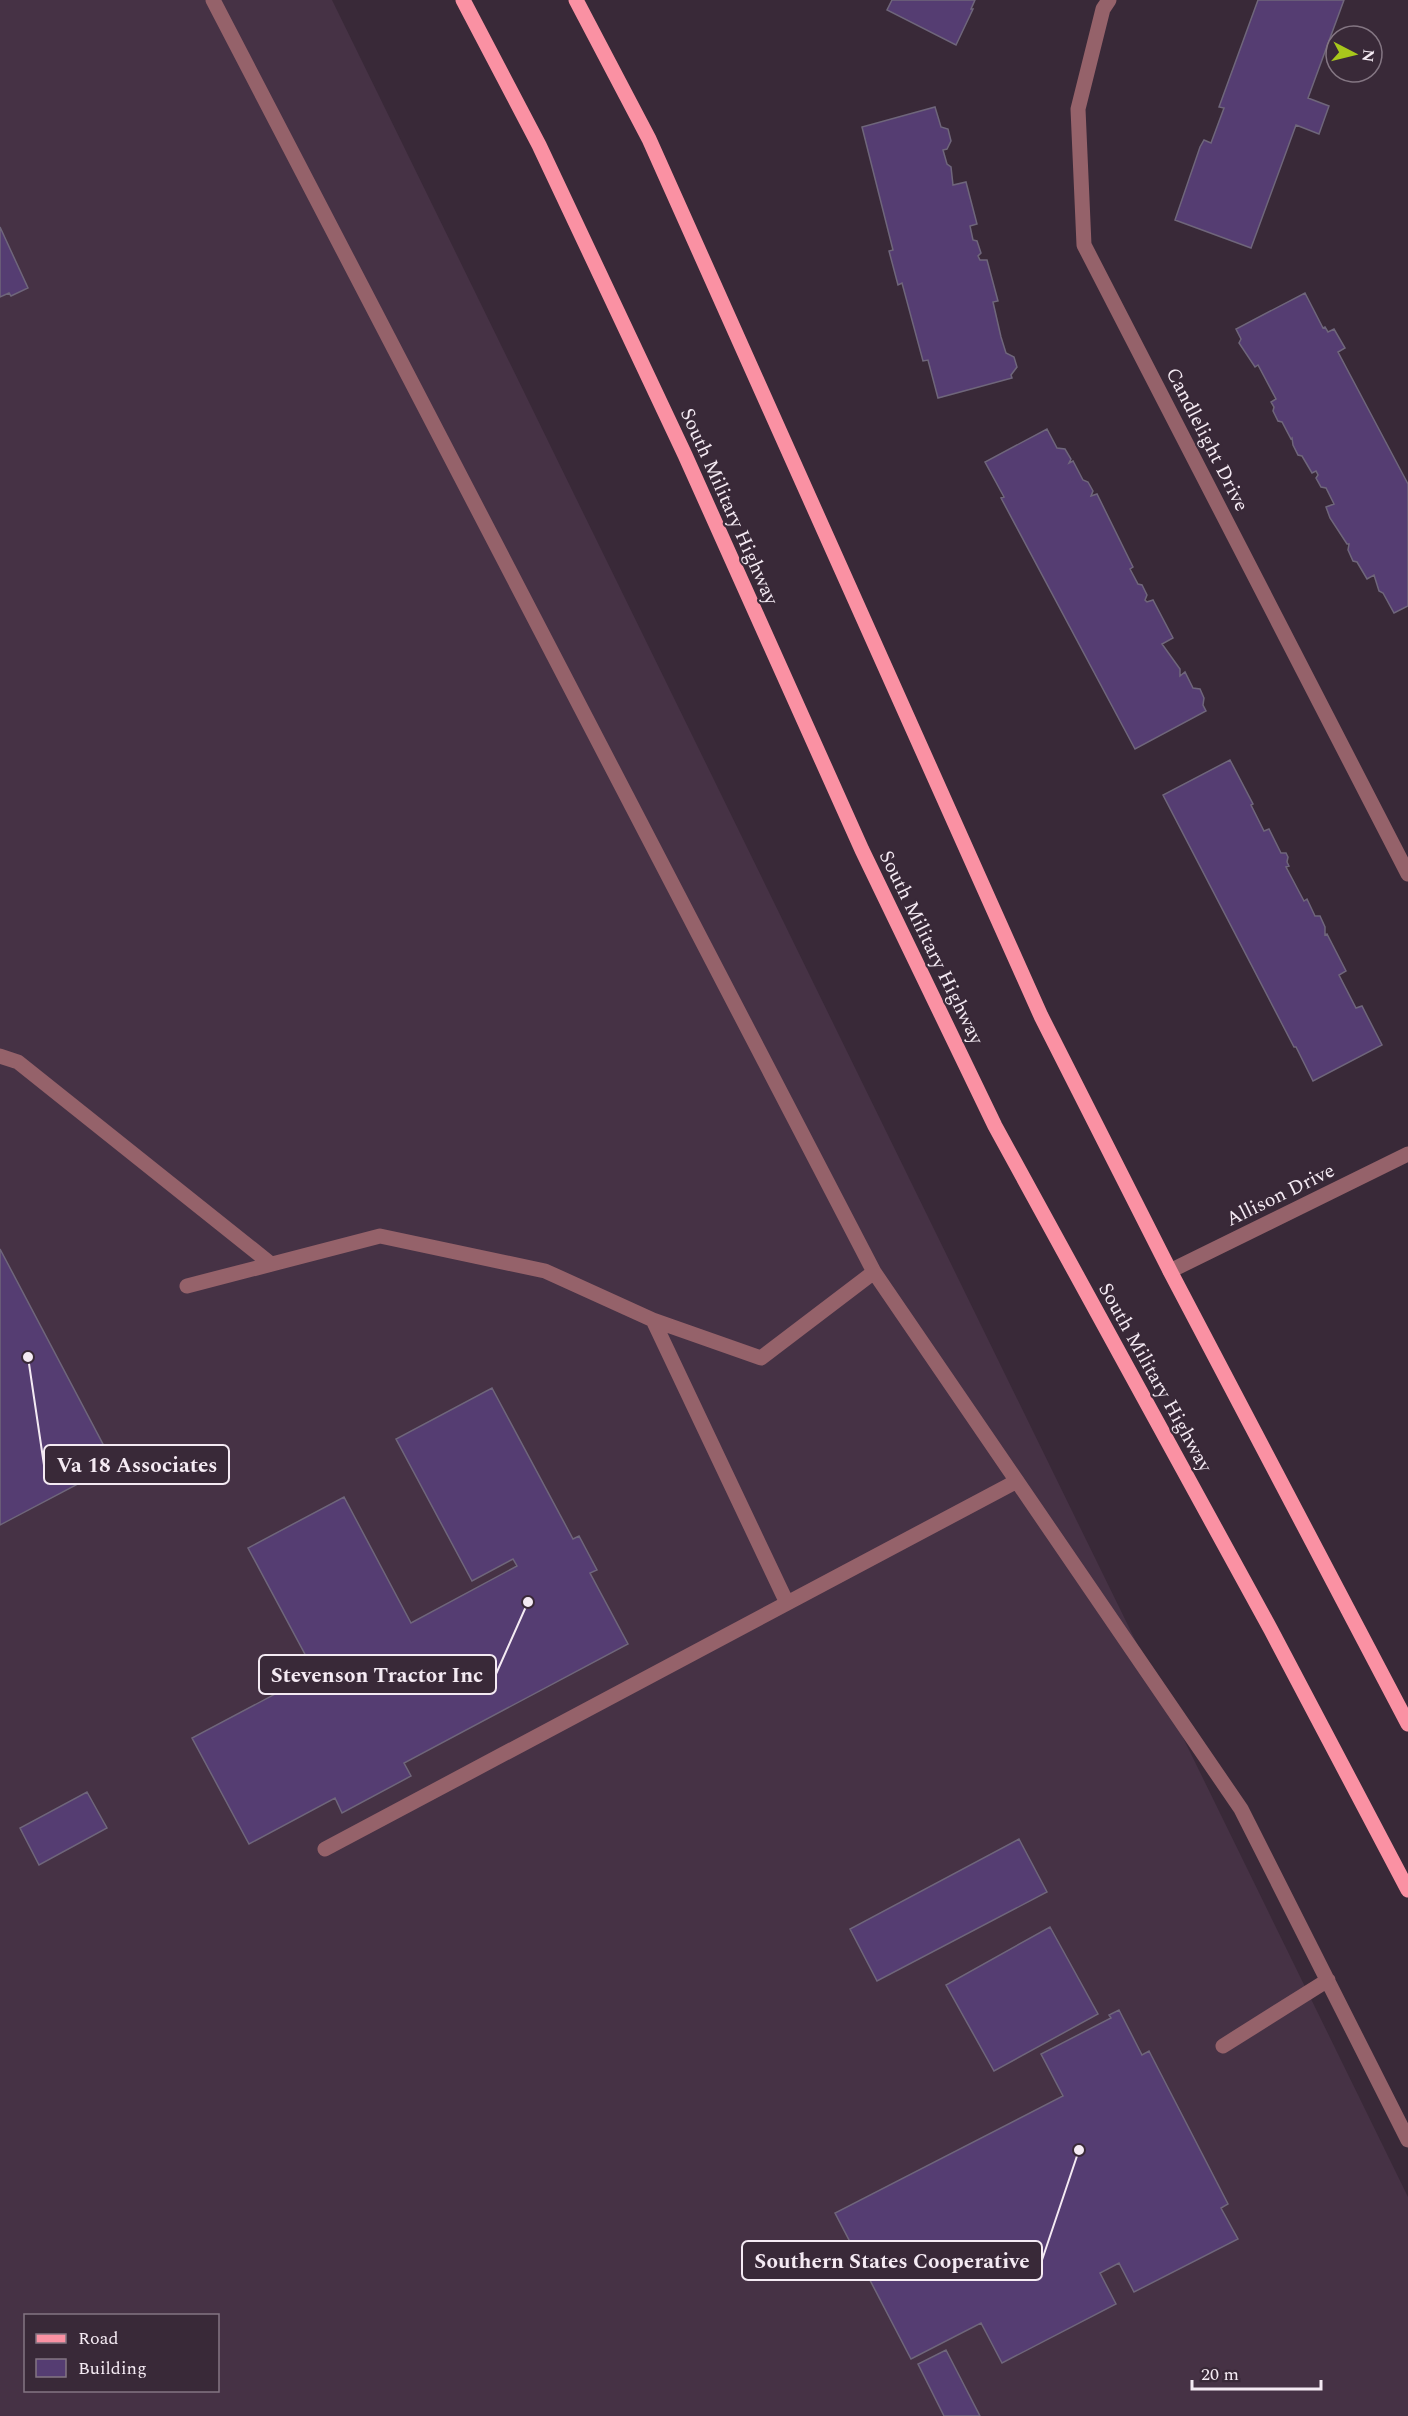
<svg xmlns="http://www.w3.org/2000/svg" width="1408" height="2416" viewBox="0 0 1408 2416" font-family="Spectral,serif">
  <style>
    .built { fill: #463245; fill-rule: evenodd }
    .building { fill: #553d72; stroke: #6f667b; stroke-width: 1.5 }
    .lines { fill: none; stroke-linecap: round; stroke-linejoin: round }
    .minor { stroke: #95626a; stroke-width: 15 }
    .major { stroke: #fa91a3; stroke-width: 15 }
    .labels { text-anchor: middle; stroke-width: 4.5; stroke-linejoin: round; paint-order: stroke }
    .street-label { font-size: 20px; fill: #f4eaf3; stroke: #392938 }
    .leader { fill: none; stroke: #f4eaf3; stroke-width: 2 }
    .callout-dot { fill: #f4eaf3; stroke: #392938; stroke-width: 2 }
    .callout { fill: #392938; stroke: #f4eaf3; stroke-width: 2 }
    .callout-label { font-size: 21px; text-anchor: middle; font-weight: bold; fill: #f4eaf3 }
  </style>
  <rect width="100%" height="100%" fill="#392938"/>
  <path class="built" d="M0 0H332L1408 2197V2416H0ZM26 2316H218V2390H26Z"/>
  <path class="building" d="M892 0H975L971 9H973L956 45 887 10Z
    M1258 0H1344L1308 98 1329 106 1319 134 1296 125 1251 248 1175 220 1200 147 1204 140 1211 143 1224 108 1219 107Z
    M935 107 941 127 948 129 951 141 947 149 943 150 947 164 951 167 953 185 966 182 977 224 970 226 973 240 977 241 981 253 978 256 980 260H987L998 301 993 302 1001 337 1006 353 1014 357 1017 367 1011 375 1012 378 938 398 928 360 923 361 902 283 898 285 889 251 893 250 862 127Z
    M0 227 28 288 11 296 9 293 0 297Z
    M1305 293 1323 328 1325 327 1328 332 1334 329 1345 348 1338 352 1408 484V606L1394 613 1383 593 1379 591 1374 575 1367 579 1357 562 1353 561 1348 550 1349 544H1347L1330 518 1326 507 1334 504 1326 488 1321 487 1316 478 1318 475 1316 471 1312 473 1302 456 1298 455 1293 445 1292 438 1291 439 1282 422 1278 421 1273 411 1274 407 1271 402 1276 399 1258 365 1255 367 1239 343 1241 339 1236 329Z
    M1047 429 1057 448 1065 449 1071 459 1069 463 1073 461 1083 480 1088 482 1093 491 1091 496 1097 494 1133 567 1130 569 1138 584 1142 585 1147 595 1145 600 1147 602 1153 600 1173 638 1162 644 1180 669V676L1185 672 1193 688 1200 689 1204 698 1203 705 1206 711 1135 749 1001 498 1004 497 985 462Z
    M1230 760 1253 804 1251 805 1264 831 1269 829 1281 853H1286L1288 857 1287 862 1289 866 1286 867 1304 901 1307 899 1315 916H1320L1325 927V935L1327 934 1346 971 1339 975 1356 1008 1362 1006 1382 1045 1313 1081 1296 1047H1294L1163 795Z
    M0 1249 114 1465 0 1525Z
    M492 1388 573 1539 579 1536 597 1570 590 1573 628 1644 404 1763 411 1776 342 1813 335 1798 249 1844 192 1738 315 1673 248 1548 344 1497 411 1623 517 1566 513 1559 472 1581 396 1439Z
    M87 1792 107 1828 39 1865 20 1828Z
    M1019 1839 1047 1892 877 1981 850 1929Z
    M1050 1927 1098 2014 994 2071 946 1985Z
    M1119 2010 1142 2055 1149 2051 1228 2204 1221 2208 1238 2239 1134 2292 1119 2263 1100 2273 1116 2304 1002 2363 981 2323 911 2359 835 2213 1063 2096 1041 2054 1111 2018 1109 2015Z
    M946 2350 980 2416H944L918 2364Z"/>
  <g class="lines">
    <path class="minor" d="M213 0 874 1272 1241 1809 1408 2140
      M1109 0 1103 9 1078 109 1084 245 1408 874
      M0 1056 18 1062 271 1264
      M1170 1271 1408 1154
      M187 1286 380 1236 545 1271 653 1320 761 1358 874 1272
      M653 1320 787 1603
      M325 1849 1017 1481
      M1223 2046 1328 1980"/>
    <path class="major" d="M463 0 539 145 685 455 862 850 995 1126 1271 1630 1408 1890
      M576 0 649 139 1041 1016 1170 1271 1408 1724"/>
  </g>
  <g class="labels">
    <g class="street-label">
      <text transform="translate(1208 439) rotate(63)" y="7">Candlelight Drive</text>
      <text transform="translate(730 506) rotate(66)" y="7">South Military Highway</text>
      <text transform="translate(932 947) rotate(64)" y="7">South Military Highway</text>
      <text transform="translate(1280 1194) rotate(-26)" y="7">Allison Drive</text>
      <text transform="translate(1156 1377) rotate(61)" y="7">South Military Highway</text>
    </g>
  </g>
  <path class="leader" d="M28 1357L44 1465M528 1602L496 1674M1079 2150L1042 2260"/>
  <g class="callout-dot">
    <circle cx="28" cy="1357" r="6"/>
    <circle cx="528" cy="1602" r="6"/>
    <circle cx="1079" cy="2150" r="6"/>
  </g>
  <g class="callout">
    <rect x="44" y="1445" width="185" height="39" rx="6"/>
    <rect x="259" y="1655" width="237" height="39" rx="6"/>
    <rect x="742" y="2241" width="300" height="39" rx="6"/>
  </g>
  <g class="callout-label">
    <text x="137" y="1472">Va 18 Associates</text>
    <text x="377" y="1682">Stevenson Tractor Inc</text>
    <text x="892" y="2268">Southern States Cooperative</text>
  </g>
  <rect x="24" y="2314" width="195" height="78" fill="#392938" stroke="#847683" stroke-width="1.5"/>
  <rect x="36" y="2334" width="30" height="9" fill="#fa91a3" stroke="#847683" stroke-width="1.5"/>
  <text x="78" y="2344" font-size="18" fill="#f4eaf3">Road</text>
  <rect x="36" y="2359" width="30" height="18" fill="#553d72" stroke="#847683" stroke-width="1.5"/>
  <text x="78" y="2374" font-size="18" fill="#f4eaf3">Building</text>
  <g transform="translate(1354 54) rotate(97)"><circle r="28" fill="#392938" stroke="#847683" stroke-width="1.5"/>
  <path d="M0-4.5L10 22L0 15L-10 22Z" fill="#a8c71c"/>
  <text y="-9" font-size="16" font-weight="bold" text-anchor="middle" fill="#f4eaf3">N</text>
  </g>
  <path d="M1192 2380v9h129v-9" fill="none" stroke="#f4eaf3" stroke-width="3"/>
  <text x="1201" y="2380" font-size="18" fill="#f4eaf3" stroke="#392938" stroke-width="4.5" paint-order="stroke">20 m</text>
</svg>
